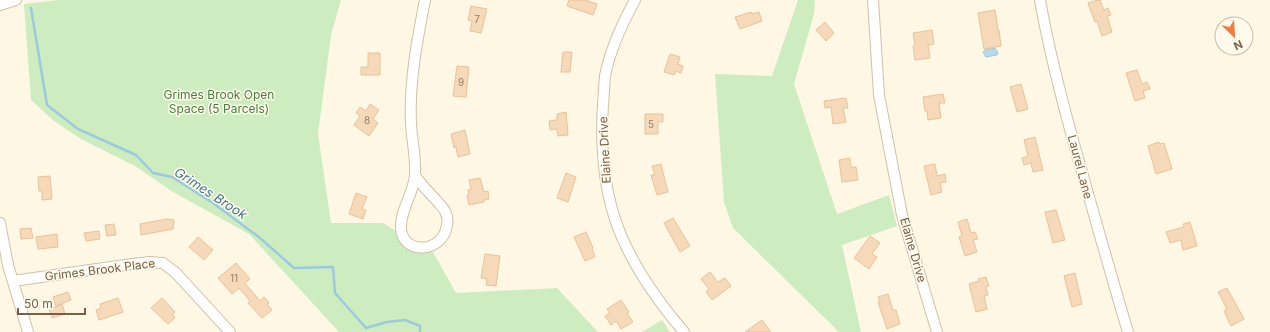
<svg xmlns="http://www.w3.org/2000/svg" width="1270" height="332" viewBox="0 0 1270 332" font-family="Inter,sans-serif">
  <style>
    .green { fill: #cdedc1 }
    .water { fill: #b7dbea; stroke: #9ccadc }
    .lines { fill: none; stroke-linecap: round; stroke-linejoin: round }
    .stream { stroke: #9ccadc; stroke-width: 2.5 }
    .building { fill: #f6d9b9; stroke: #eac298 }
    .street-casing { stroke: #d1c0a9; stroke-width: 12 }
    .street { stroke: #fff; stroke-width: 10 }
    .labels { text-anchor: middle; stroke-width: 3; stroke-linejoin: round; paint-order: stroke }
    .number-label { font-size: 10px; fill: #987e64 }
    .park-label { font-size: 12px; fill: #49803e; stroke: #fffaec }
    .street-label { font-size: 12px; fill: #795f47; stroke: #fffaec }
    .water-label { font-size: 13px; font-style: italic; fill: #3f778e; stroke: #fffaec }
  </style>
  <rect width="100%" height="100%" fill="#fef7e4"/>
  <path class="green" d="M59 0H341L331 35 318 134 331 223H383L391 228 433 252 456 293 557 288 598 332H339L249 234 173 192 135 166 81 139 54 121 31 100 24 4Z
    M798 0H815L814 14 794 84 837 214 889 195 897 226 842 245 861 332H839L733 228 724 202 715 74 772 76Z
    M662 320 670 332H642Z"/>
  <path class="water" d="M995 48 998 53 997 55 986 57 983 52 985 50Z"/>
  <g class="lines">
    <path class="stream" d="M31 8 47 105 78 129 136 155 153 173 172 177 213 203 260 238 294 268 333 267 335 293 366 328 387 322 405 320 420 326V332"/>
  </g>
  <path class="building" d="M569 0H585L597 4 593 15 567 6Z
    M1098 0H1100L1104 10 1108 8 1111 15 1107 16 1112 32 1102 36 1097 21 1095 22 1088 3Z
    M471 6 487 9 481 33 470 31 472 21 468 20Z
    M995 10 998 30H999L1001 46 984 49 978 13Z
    M751 12 752 14 759 12 762 21 740 29 735 17Z
    M825 22 834 33 826 41 816 30Z
    M932 30 934 44 928 45 930 58 915 60 913 46 915 45 913 33Z
    M563 52H572L570 72H561Z
    M368 53H380V75H361V67H368Z
    M670 54 680 57 678 64 683 66 681 73 676 71 674 75 664 72Z
    M457 66 469 67 466 97 453 96Z
    M1137 70 1142 84 1147 82 1150 89 1143 91 1145 98 1135 101 1126 73Z
    M1021 84 1028 109 1017 112 1010 87Z
    M943 94 945 103H939L941 118 928 120 927 111H925L923 97Z
    M846 98 848 108H843L846 122 833 124 831 107 825 108 824 101Z
    M370 104 379 110 373 119 378 123 369 136 354 125 360 116 356 113 360 107 366 111Z
    M566 112 568 135 558 136 557 129 550 130 549 121 557 120V114Z
    M645 114H663V122H658V134H645Z
    M465 130 470 154 458 157 456 147 454 148 451 134Z
    M1035 137 1043 170 1033 172 1031 163 1024 165 1022 158 1028 156 1024 140Z
    M1159 142 1160 144 1164 143 1172 169 1156 174 1148 146Z
    M850 158 851 167H856L858 180 842 182 839 160Z
    M661 164 668 192 657 195 651 175H655L652 166Z
    M935 164 937 176 945 174 946 182 940 183 942 192 931 195 924 166Z
    M566 173 576 177 568 202 557 198Z
    M50 176 52 199 42 200V191H39L38 177Z
    M480 178 484 192 488 191 489 199 484 200V202L469 205 467 195H469L468 190 471 189 469 180Z
    M356 193 367 197 362 209 366 210 363 219 349 214Z
    M1056 210 1065 240 1053 243 1045 212Z
    M673 218 690 246 680 252 664 223Z
    M167 219 174 220 173 229 141 235 140 224Z
    M967 219 971 233 975 232 978 239 973 240 977 252 965 256 959 237 962 236 958 222Z
    M1190 222 1197 246 1183 250 1181 240 1170 243 1166 232 1184 227 1183 224Z
    M114 224 116 235 107 236 105 225Z
    M31 228 33 238 21 239 20 229Z
    M99 231 100 239 86 241 84 233Z
    M586 232 593 248 592 249 595 257 585 261 574 237Z
    M57 234 58 247 38 249 36 237Z
    M870 236 880 243 872 254 877 257 869 269 854 258Z
    M198 237 213 250 204 260 189 247Z
    M485 254 500 256 496 286 486 285 487 279 481 278Z
    M236 263 250 279 245 283 260 301 264 297 269 303 267 304 272 310 262 318 248 303 250 301 239 288 232 294 218 278Z
    M710 272 718 282 725 278 731 286 712 300 706 292 709 289 701 279Z
    M1075 273 1082 304 1072 307 1064 276Z
    M986 277 989 286 986 287 988 295 984 296 987 309 976 312 969 284 979 281 978 279Z
    M1227 288 1244 319 1231 326 1224 311 1227 309 1218 292Z
    M68 292 71 300 56 306 53 297Z
    M888 294 893 310H896L900 324 887 329 878 302 880 301 878 297Z
    M118 298 123 312 99 320 96 310 101 308 100 304Z
    M162 298 175 312 172 314 175 318 168 324 151 308Z
    M621 300 629 312 627 313 633 322 621 329 616 321 611 325 605 316 610 313 607 309Z
    M62 304 65 314 52 318 49 309Z
    M762 320 771 332H745Z"/>
  <g class="lines">
    <g class="street-casing">
      <path id="street" d="M635 0C622 24 610 49 605 76 604 85 604 95 603 104 600 152 604 202 626 246 641 278 661 305 684 332
        M873 0 879 95 902 215 937 332
        M1040 0C1049 51 1062 101 1076 151 1093 211 1110 272 1128 332
        M0 5 16 0
        M415 176C422 185 429 193 437 201 439 204 443 207 445 211 447 215 448 221 447 225 443 254 402 255 401 228 400 210 414 193 415 175 416 158 412 141 411 124 409 82 417 41 425 0
        M0 223 8 265 28 332
        M13 281 132 264 150 262 163 263 176 273 230 332"/>
    </g>
    <use href="#street" class="street"/>
  </g>
  <g class="labels">
    <g class="number-label">
      <text x="477" y="23">7</text>
      <text x="461" y="86">9</text>
      <text x="367" y="124">8</text>
      <text x="651" y="128">5</text>
      <text x="234" y="282">11</text>
    </g>
    <g class="park-label">
      <text x="219" y="99">Grimes Brook Open<tspan x="219" dy="14">Space (5 Parcels)</tspan></text>
    </g>
    <g class="street-label">
      <text transform="translate(605 150) rotate(-93)" y="4">Elaine Drive</text>
      <text transform="translate(1080 167) rotate(75)" y="4">Laurel Lane</text>
      <text transform="translate(913 250) rotate(74)" y="4">Elaine Drive</text>
      <text transform="translate(100 270) rotate(-7)" y="4">Grimes Brook Place</text>
    </g>
    <g class="water-label">
      <text transform="translate(211 193) rotate(33)" y="5">Grimes Brook</text>
    </g>
  </g>
  <g transform="translate(1234 36) rotate(155)"><circle r="19" fill="#fffaec" stroke="#c9bcaa"/>
  <path d="M0-3L7 15L0 10L-7 15Z" fill="#f27f3f"/>
  <text y="-6" font-size="11" font-weight="bold" text-anchor="middle" fill="#795f47">N</text>
  </g>
  <path d="M18 308v6h67v-6" fill="none" stroke="#795f47" stroke-width="2"/>
  <text x="24" y="308" font-size="12" fill="#795f47" stroke="#fffaec" stroke-width="3" paint-order="stroke">50 m</text>
</svg>
